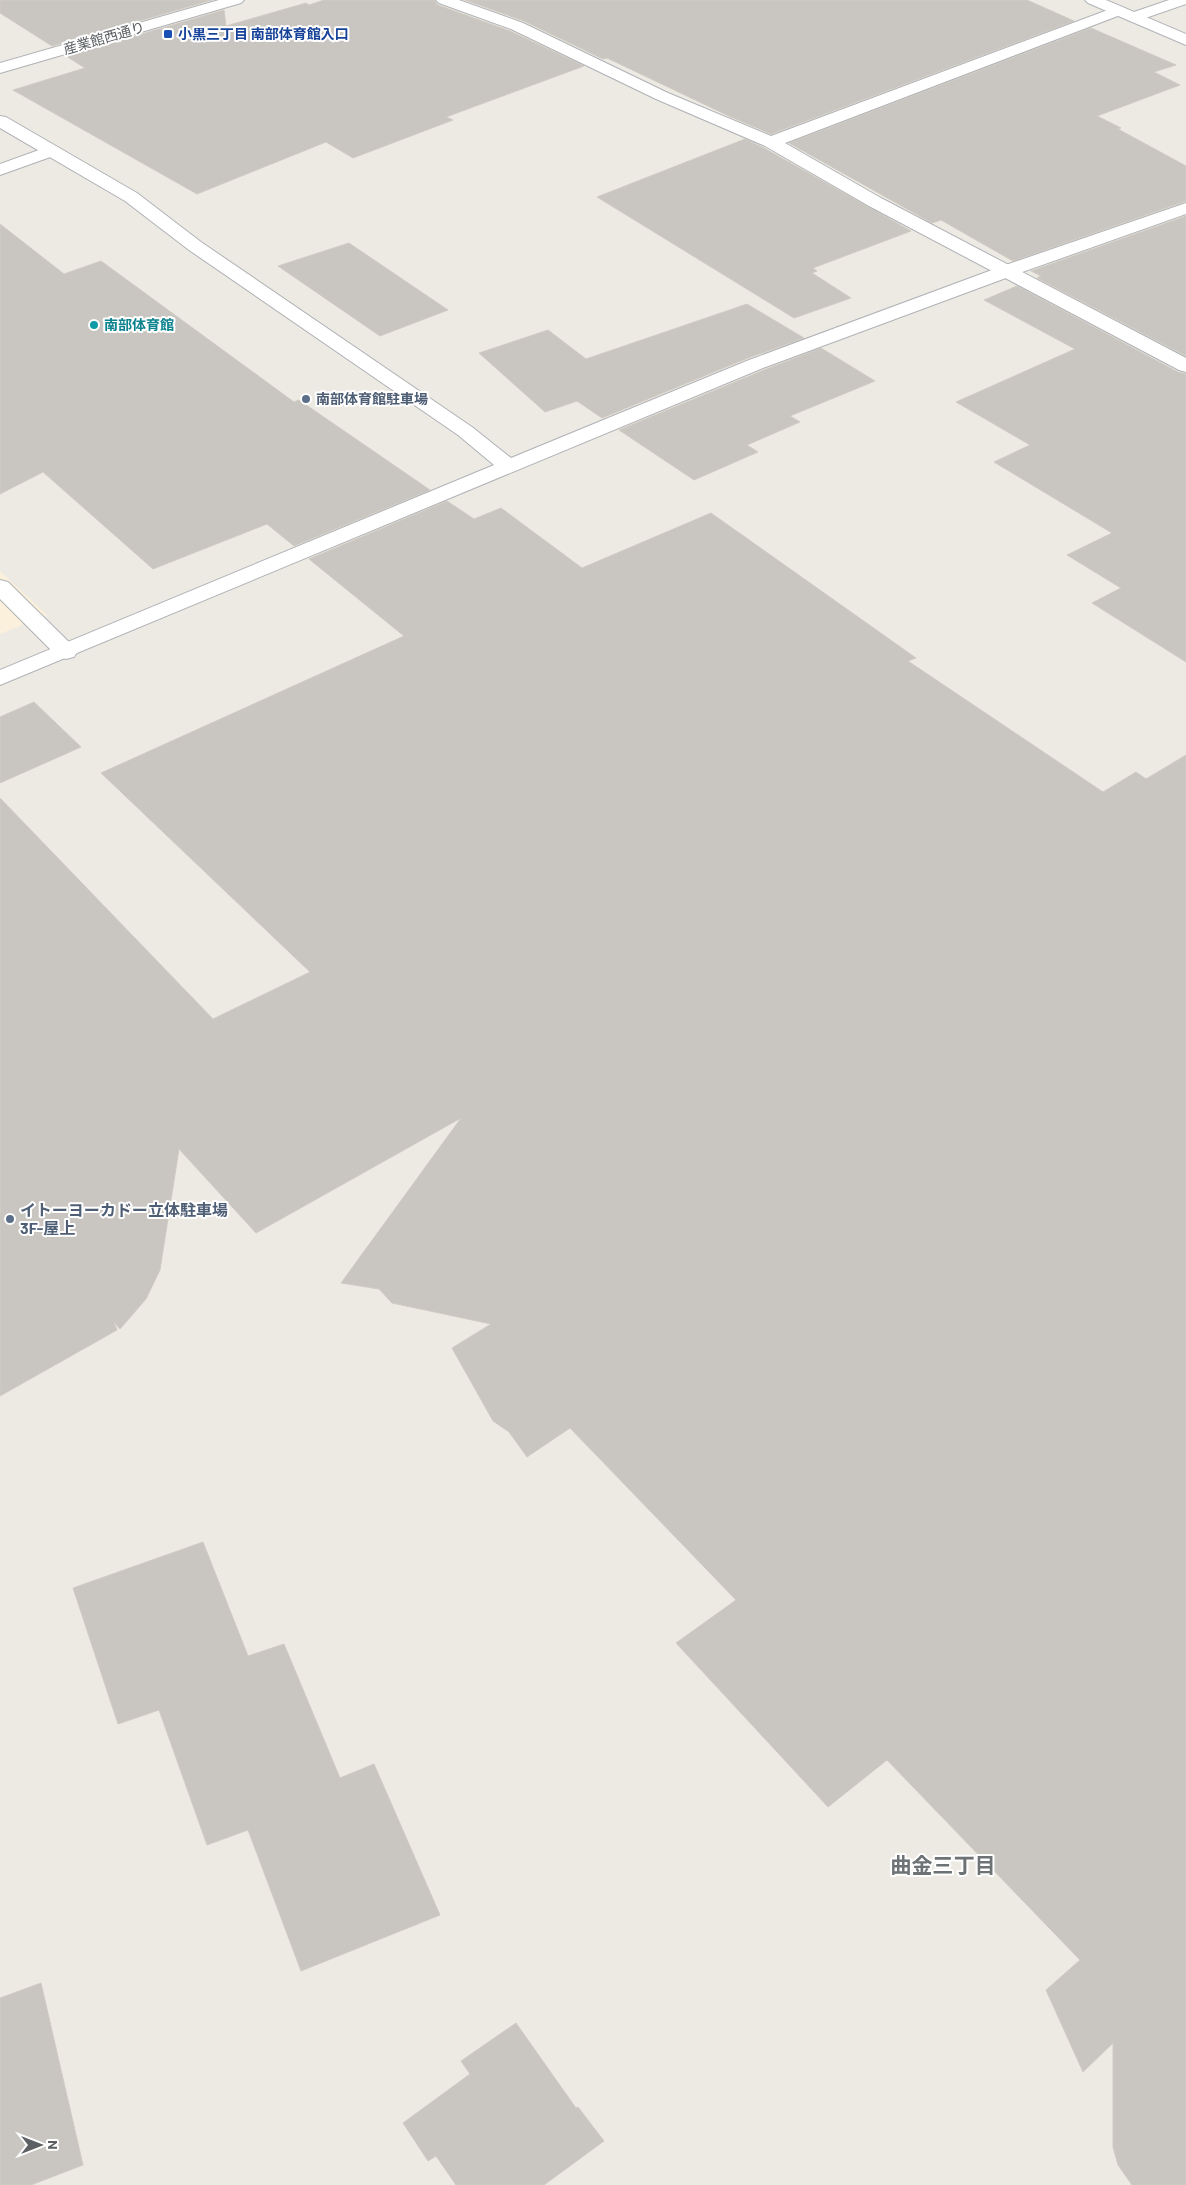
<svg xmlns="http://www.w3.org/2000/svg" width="1186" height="2185" viewBox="0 0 1186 2185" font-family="Barlow,'Noto Sans JP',sans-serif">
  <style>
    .commercial { fill: #fbf0dc }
    .building { fill: #c9c5c0; stroke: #d1cbc3 }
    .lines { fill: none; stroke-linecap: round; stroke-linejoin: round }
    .service-casing { stroke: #afb2b5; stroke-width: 2 }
    .minor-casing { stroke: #afb2b5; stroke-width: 2 }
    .tertiary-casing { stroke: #afb2b5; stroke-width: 2 }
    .secondary-casing { stroke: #b0b4b8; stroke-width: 2 }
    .service { fill: #fff; fill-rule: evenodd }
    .minor { fill: #fff; fill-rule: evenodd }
    .tertiary { fill: #fff; fill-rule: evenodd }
    .secondary { fill: #fff; fill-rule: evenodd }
    .transit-dot { fill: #1a4fb4; stroke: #fff; stroke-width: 2 }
    .culture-dot { fill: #0f9aa8; stroke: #fff; stroke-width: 2 }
    .service-dot { fill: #5c6f8a; stroke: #fff; stroke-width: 2 }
    .labels { text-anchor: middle; stroke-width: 4; stroke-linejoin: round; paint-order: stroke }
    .far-transit-label { font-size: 14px; font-weight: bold; fill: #164399; stroke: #fff; text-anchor: start }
    .far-street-label { font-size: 14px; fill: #5c6063; stroke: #fff }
    .far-culture-label { font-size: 14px; font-weight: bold; fill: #0d838f; stroke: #fff; text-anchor: start }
    .far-service-label { font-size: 14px; font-weight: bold; fill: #4e5e75; stroke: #fff; text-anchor: start }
    .service-label { font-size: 16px; font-weight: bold; fill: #4e5e75; stroke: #fff; text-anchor: start }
    .near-neighbourhood-label { font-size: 21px; font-weight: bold; fill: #6d7275; stroke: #fff }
  </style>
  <rect width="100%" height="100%" fill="#edeae4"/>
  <path class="commercial" d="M0 571 47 615 0 634Z"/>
  <path class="building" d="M0 0H212L52 46 0 13Z
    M324 0H434L438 5 510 31 584 66 446 117 453 120 353 158 326 142 197 194 13 90 85 68 66 56 224 10 226 26 306 3 309 5Z
    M465 0H1027L1074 21 771 134 731 117 607 58 603 59 524 21Z
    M1091 28 1176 65 1154 72 1180 85 1097 116 1121 128 1118 129 1186 166V201L1013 261 941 220 932 223 789 143Z
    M745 139 764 148 911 231 813 268 817 271 812 273 851 298 794 318 597 197Z
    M1186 216V356L1037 278 1041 276 1031 271Z
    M0 224 64 274 101 261 294 402 299 400 430 490 294 546 267 524 153 569 43 472 0 494Z
    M349 243 448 310 380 336 278 266Z
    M1017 286 1178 372 1186 374V662L1092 603 1121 588 1067 555 1112 533 994 462 1030 445 956 402 1075 349 984 300Z
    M747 304 804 338 748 358 602 418 577 401 545 412 479 353 548 330 586 359Z
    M821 348 875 381 790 416 800 422 747 445 758 452 694 480 619 430 764 370Z
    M447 501 474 519 501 508 582 568 711 513 916 658 908 661 1103 792 1136 772 1146 779 1186 755V2185H1132L1118 2165 1113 2147V2043L1083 2072 1046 1990 1080 1960 887 1760 828 1807 676 1643 736 1600 570 1428 527 1457 509 1432 493 1421 452 1348 491 1324 392 1303 379 1289 341 1283 461 1118 256 1233 179 1149 160 1270 146 1299 120 1329 114 1322 117 1330 0 1396V798L213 1019 310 972 101 773 404 636 309 559Z
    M34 702 81 747 0 783V717Z
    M203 1542 248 1656 284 1644 340 1778 374 1764 440 1915 301 1971 248 1830 207 1845 159 1710 118 1724 73 1588Z
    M41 1983 83 2165 31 2185H0V1998Z
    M516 2023 576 2108 578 2107 604 2141 544 2185H456L436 2156 428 2161 403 2123 470 2074 461 2061Z"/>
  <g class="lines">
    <g class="service-casing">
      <path id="service" d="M0 580 8 582 74 647 77 652 74 657 66 659 58 657 0 599Z"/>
    </g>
    <g class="minor-casing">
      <path id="minor" d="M436 0H459L523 23 668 93 771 136 1113 8H1123L1126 11 1123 14 785 143 881 198 1186 358V372L1179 370 869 206 765 146 656 99 511 29 439 3Z
        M1169 0H1186V4L1134 22 1128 20 1126 17 1128 14Z
        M50 146 56 147 59 151 56 155 0 175V164Z"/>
    </g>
    <g class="tertiary-casing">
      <path id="tertiary" d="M219 0H244L241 3 0 73V63Z
        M0 116 6 117 137 193 201 242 472 427 511 458 749 360 1000 267 1186 203V214L1014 275 763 368 0 685V670L494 465 458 435 189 250 125 201 0 128Z"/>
    </g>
    <g class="secondary-casing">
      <path id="secondary" d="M1085 0H1106L1186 34V45L1088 3Z"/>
    </g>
    <use href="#service" class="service"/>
    <use href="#minor" class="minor"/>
    <use href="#tertiary" class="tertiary"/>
    <use href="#secondary" class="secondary"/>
  </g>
  <rect class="transit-dot" x="163" y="29" width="10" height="10" rx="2.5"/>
  <circle class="culture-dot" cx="94" cy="325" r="5"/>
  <g class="service-dot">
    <circle cx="306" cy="399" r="5"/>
    <circle cx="10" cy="1219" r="5"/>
  </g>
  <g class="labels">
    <g class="far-transit-label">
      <text x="178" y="39">小黒三丁目 南部体育館入口</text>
    </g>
    <g class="far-street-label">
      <text transform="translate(104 38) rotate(-16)" y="5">産業館西通り</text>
    </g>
    <g class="far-culture-label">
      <text x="104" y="330">南部体育館</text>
    </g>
    <g class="far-service-label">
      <text x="316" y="404">南部体育館駐車場</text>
    </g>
    <g class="service-label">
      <text x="20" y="1216">イトーヨーカドー立体駐車場<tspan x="20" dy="18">3F-屋上</tspan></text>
    </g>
    <g class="near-neighbourhood-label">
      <text x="943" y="1873">曲金三丁目</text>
    </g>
  </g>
  <g transform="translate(40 2145) rotate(90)" stroke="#ffffff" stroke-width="4" paint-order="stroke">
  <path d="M0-4L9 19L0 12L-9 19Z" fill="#5c6063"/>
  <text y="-8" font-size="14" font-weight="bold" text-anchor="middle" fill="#5c6063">N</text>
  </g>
</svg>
